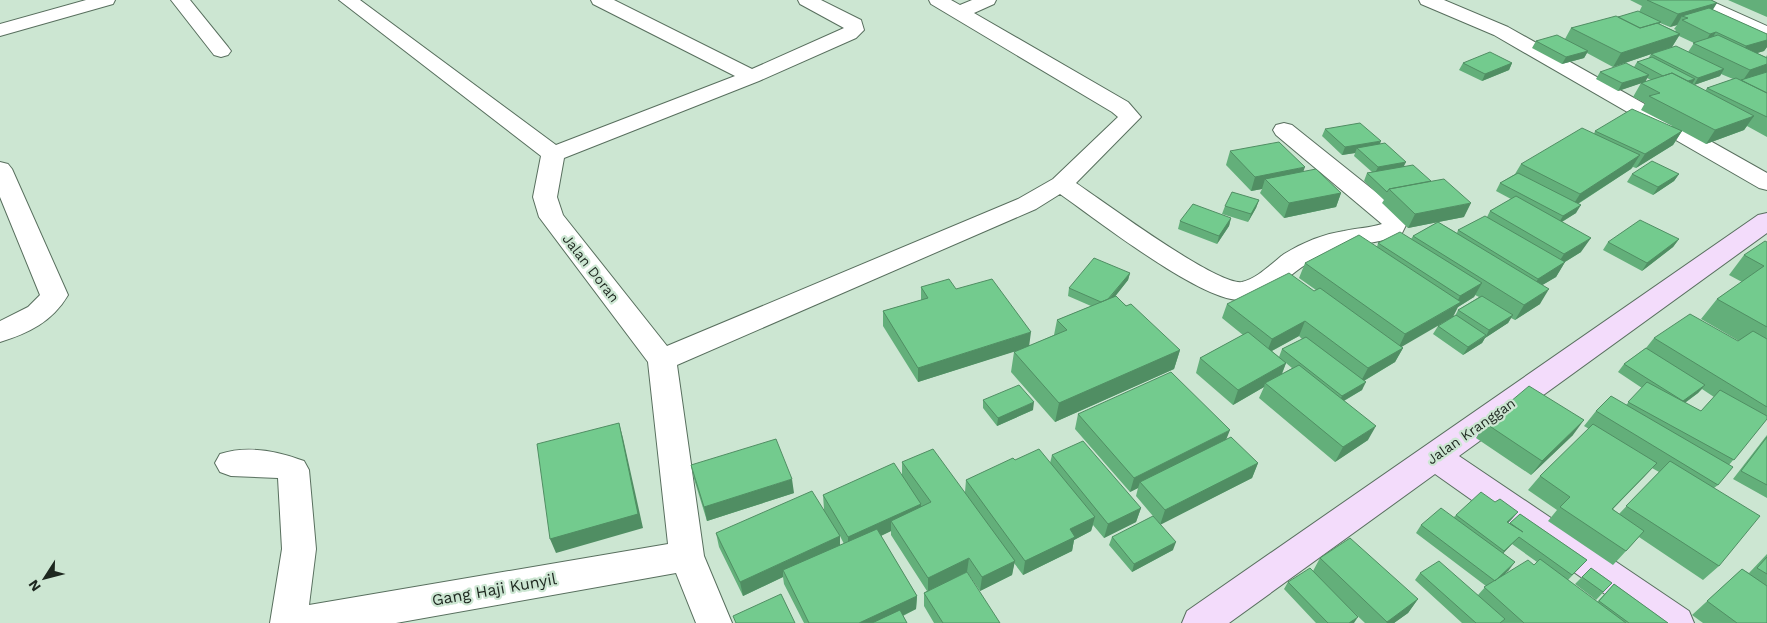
<svg xmlns="http://www.w3.org/2000/svg" width="1767" height="623" viewBox="0 0 1767 623" font-family="'Work Sans',sans-serif">
  <style>
    .lines { fill: none; stroke-linecap: round; stroke-linejoin: round }
    .street-casing { stroke: #586f5e; stroke-width: 2 }
    .secondary-casing { stroke: #586f5e; stroke-width: 2 }
    .street { fill: #fff; fill-rule: evenodd }
    .secondary { fill: #f3dcfb; fill-rule: evenodd }
    .wall { fill: #63af7a; fill-rule: evenodd }
    .shaded-wall { fill: #508e63 }
    .building { fill: #73cb8e; stroke: #508e63 }
    .labels { text-anchor: middle; stroke-width: 4.5; stroke-linejoin: round; paint-order: stroke }
    .street-label { font-size: 14px; fill: #1d271f; stroke: #cce6d2 }
    .near-street-label { font-size: 16px; fill: #1d271f; stroke: #cce6d2 }
  </style>
  <rect width="100%" height="100%" fill="#cce6d2"/>
  <g class="lines">
    <g class="street-casing">
      <path id="street" d="M86 0H115L113 4 0 36V24Z
        M171 0H190L228 47 231 51 228 55 221 57 214 55Z
        M339 0H360L556 145 735 76 593 4 591 0H614L752 69 844 28 800 4 798 0H821L861 20 864 30 856 38 759 81 564 158 557 197 563 215 667 346 1018 199 1053 179 1118 117 1112 112 931 4 929 0H951L960 5 972 0H996L994 4 974 13 1128 102 1141 117 1076 183C1103 201 1217 286 1242 282 1257 279 1272 263 1284 254 1302 243 1323 234 1344 231 1356 228 1370 228 1382 224L1276 135 1273 130 1276 125 1284 123 1292 125 1387 201 1407 223 1401 235C1371 246 1339 244 1311 261 1288 275 1270 297 1242 300 1203 303 1096 219 1060 194L1036 209 677 365 704 556 732 623H696L676 573 396 623H270L282 549 278 478 231 476 220 472 215 463 220 454C248 445 277 451 304 461L309 470 316 549 309 605 668 544 648 362 539 217 533 197 541 156Z
        M1419 0H1444L1508 27 1767 173V190L1759 188 1494 35 1421 4Z
        M1685 0H1709L1767 26V39L1687 4Z
        M0 162 8 164 12 169 68 295C52 322 29 333 0 342V321L28 307 40 295 0 197Z"/>
    </g>
    <g class="secondary-casing">
      <path id="secondary" d="M1767 213V233L1459 456 1689 611 1694 623H1646L1435 474 1229 623H1182L1187 611 1758 215Z"/>
    </g>
    <use href="#street" class="street"/>
    <use href="#secondary" class="secondary"/>
  </g>
  <path class="wall" d="M1630 0H1711L1713 10 1767 34V47L1764 51 1757 53 1766 57 1767 55V137L1747 126 1744 130 1706 144 1682 131 1673 145 1636 168 1633 167 1631 169 1578 204 1576 213 1562 222 1581 252 1565 262 1556 277 1542 285 1540 304 1515 320 1511 318 1508 323 1485 338 1482 343 1463 355 1433 334 1438 326 1455 316 1458 310 1479 297 1475 295 1474 297 1458 307 1401 347 1403 348 1395 362 1364 381 1362 390 1344 401 1368 440 1335 462 1259 398 1264 387 1233 405 1196 373 1200 358 1243 335 1222 318 1227 304 1314 291 1316 290 1299 278 1305 263 1377 247 1378 243 1411 239 1413 236 1438 222 1408 228 1382 203 1384 200 1364 181 1367 173 1372 172 1354 156 1355 153 1342 155 1322 136 1325 129 1380 144 1404 167 1464 217 1438 222 1457 233 1458 230 1487 217 1490 211 1511 199 1496 191 1500 183 1515 174 1521 164 1594 134 1595 131 1672 126 1641 110 1645 103 1633 97 1641 83 1618 91 1596 79 1600 72 1634 67 1637 62 1648 59 1651 54 1613 67 1587 53 1584 58 1562 64 1532 48 1536 41 1565 39 1571 28 1639 12 1642 6ZM1660 23 1670 27 1677 25 1674 29 1676 30 1675 31 1660 24ZM1679 36 1694 43 1688 52 1672 47ZM1721 74 1733 79 1707 88 1705 91 1694 85 1720 76ZM1647 78 1651 80 1645 82ZM1299 336 1302 339 1282 349 1279 357 1272 351ZM1286 363 1292 368 1282 374Z
    M1728 0H1767V17Z
    M1463 63H1512L1509 70 1482 81 1459 70Z
    M1230 151 1303 171 1341 193 1336 207 1284 218 1260 193 1262 189 1251 191 1226 165Z
    M1632 174H1679L1674 181 1653 195 1627 182Z
    M1259 200 1256 208 1248 222 1222 214 1225 206Z
    M1231 218 1229 226 1217 244 1178 229 1180 221Z
    M1679 239 1673 247 1642 271 1603 250 1608 242Z
    M1767 242V419L1729 465 1718 485 1714 488 1719 566 1703 580 1639 537 1613 565 1548 521 1557 510 1528 490 1540 476 1589 429 1584 426 1596 411 1626 405 1642 388 1618 372 1624 364 1646 348 1654 338 1738 341H1739L1701 319 1717 299 1742 282 1729 275 1744 255ZM1702 389 1714 397 1701 411 1685 403 1698 393ZM1652 468 1659 472 1619 514 1613 509Z
    M1130 273 1128 280 1115 296 1180 350 1174 369 1055 422 1011 372 1014 352 1024 348 918 382 883 326V311L921 300V287L1029 346 1054 335 1057 320 1091 306 1068 296 1069 288Z
    M983 400 1033 410 997 426 983 408Z
    M1078 414 1226 439 1258 463 1252 478 1160 524 1173 550 1132 572 1109 545 1112 537 1158 522 1136 496 1138 488 1130 492 1075 429Z
    M1485 423 1573 435 1531 475 1476 438Z
    M1767 435V498L1733 479Z
    M1052 455 1141 508 1136 522 1104 538 1093 525 1091 531 1074 540 1072 551 1023 575 1014 563 1012 575 980 591 967 572 951 580 1000 623H934L924 606V593L927 591 891 535V531L881 536 917 596 916 609 903 616 907 623H804L784 584 783 577 743 596 719 547 716 533 824 509 823 495 902 475V462L965 492 966 480 1015 460 1050 463ZM840 536 844 544 840 545Z
    M691 465 794 493 707 521 694 479Z
    M1495 502 1518 512 1508 523 1509 524 1520 514 1587 560 1568 580 1597 602 1614 584 1668 623H1462L1415 580 1420 573 1478 595 1486 586 1416 533 1421 525 1454 517 1456 515ZM1512 544 1537 562 1534 565 1502 576 1509 570 1503 553Z
    M1767 554V623H1703L1692 615 1742 569 1749 573Z
    M1320 558 1418 599 1408 613 1394 623H1365L1347 606 1354 623H1316L1284 589 1288 582 1313 571Z
    M1591 568 1612 583 1596 600 1575 584Z"/>
  <path class="shaded-wall" d="M1717 3 1709 16 1688 18 1682 16 1677 25 1670 27 1678 14Z
    M1716 32 1708 45 1702 47 1710 34Z
    M1680 34 1672 47 1613 67 1621 53Z
    M1767 40V47L1764 51 1737 59 1746 46Z
    M1588 51 1584 58 1562 64 1566 57Z
    M1512 63 1509 70 1482 81 1485 74Z
    M1767 64V72L1741 83 1750 70Z
    M1724 69 1720 76 1694 85 1698 78Z
    M1649 75 1645 82 1618 91 1622 83Z
    M1695 79 1691 86 1679 84Z
    M1754 116 1744 130 1706 144 1715 130Z
    M1682 131 1673 145 1636 168 1645 154Z
    M1381 141 1378 149 1357 148 1355 153 1342 155 1345 147Z
    M1640 155 1631 169 1571 208 1580 194Z
    M1406 162 1402 170 1374 175 1378 167Z
    M1305 167 1300 181 1265 179 1262 189 1251 191 1255 177Z
    M1679 174 1674 181 1653 195 1658 187Z
    M1341 193 1336 207 1284 218 1289 203Z
    M1259 200 1256 208 1248 222 1251 214Z
    M1471 203 1464 217 1408 228 1415 214Z
    M1581 205 1576 213 1558 224 1563 216Z
    M1231 218 1229 226 1217 244 1219 236Z
    M1591 238 1581 252 1555 268 1564 254Z
    M1679 239 1673 247 1642 271 1647 263Z
    M1565 262 1556 277 1529 293 1538 279Z
    M1130 273 1128 280 1103 312 1105 304Z
    M1482 283 1474 297 1458 307 1453 317 1398 349 1405 334 1455 306 1460 296Z
    M1549 289 1540 304 1515 320 1524 305Z
    M1513 315 1508 323 1485 338 1482 343 1463 355 1468 347 1486 336 1489 330Z
    M1305 321 1299 336 1266 354 1272 339Z
    M1031 332 1029 347 918 382V368Z
    M1403 348 1395 362 1360 383 1368 368Z
    M1180 350 1174 369 1055 422 1059 403Z
    M1286 363 1280 378 1265 383 1264 387 1233 405 1238 390Z
    M1366 382 1362 390 1338 404 1342 396Z
    M1705 385 1698 393 1676 409 1683 401Z
    M1034 402 1033 410 997 426 998 418Z
    M1584 420 1573 435 1531 475 1542 461Z
    M619 423 623 438 643 528 556 553 550 539Z
    M1376 426 1368 440 1335 462 1343 447Z
    M1230 430 1224 445 1140 482 1138 488 1130 492 1134 478Z
    M1258 463 1252 478 1160 525 1165 510Z
    M1657 463 1644 477 1599 523 1612 509Z
    M792 479 794 493 707 521 704 507Z
    M921 504V518L891 521V531L848 551V537Z
    M1141 508 1136 522 1104 538 1108 524Z
    M1518 512 1512 519 1501 530 1507 522Z
    M1095 517 1091 531 1074 540 1072 551 1023 575 1025 561 1070 529Z
    M840 536V550L783 570V577L743 596 740 582Z
    M1519 537 1512 544 1498 559 1504 551Z
    M1176 542 1173 550 1132 572 1134 564Z
    M969 558 967 572 928 591V578Z
    M1015 561 1012 575 980 591 982 577Z
    M1515 562 1509 570 1489 589 1495 581Z
    M917 596 916 609 887 623H859Z
    M1418 599 1408 613 1394 623H1386Z
    M1358 617 1354 623H1349Z"/>
  <path class="building" d="M1647 0H1711L1717 3 1678 14Z
    M1709 8 1767 34V40L1746 46 1716 32 1710 34 1682 20 1688 18 1682 16Z
    M1638 11 1661 22 1640 28 1618 17Z
    M1616 16 1640 28 1657 23 1680 34 1621 53 1571 28Z
    M1557 35 1588 51 1566 57 1536 41Z
    M1718 35 1767 58V64L1750 70 1693 43Z
    M1676 46 1724 69 1698 78 1651 54Z
    M1490 52 1512 63 1485 74 1463 63Z
    M1652 57 1695 79 1688 81 1672 73 1663 76 1637 62Z
    M1626 63 1649 75 1622 83 1600 72Z
    M1767 72V93L1741 80Z
    M1672 73 1754 116 1715 130 1649 96 1660 93 1641 83Z
    M1736 78 1767 93V117L1707 88Z
    M1632 109 1682 131 1645 154 1595 131Z
    M1360 123 1381 141 1345 147 1325 129Z
    M1582 128 1640 155 1580 194 1521 164Z
    M1279 142 1305 167 1255 177 1230 151Z
    M1385 143 1406 162 1378 167 1357 148Z
    M1652 161 1679 174 1658 187 1632 174Z
    M1413 165 1431 181 1389 189 1387 192 1367 173Z
    M1316 169 1341 193 1289 203 1265 179Z
    M1518 173 1581 205 1563 216 1500 183Z
    M1444 179 1471 203 1415 214 1389 189Z
    M1232 192 1259 200 1251 214 1225 206Z
    M1516 196 1591 238 1564 254 1490 211Z
    M1193 204 1231 218 1219 236 1180 221Z
    M1485 216 1565 262 1538 279 1458 230Z
    M1640 220 1679 239 1647 263 1608 242Z
    M1438 222 1549 289 1524 305 1413 236Z
    M1400 232 1482 283 1460 296 1378 243Z
    M1359 235 1461 302 1405 334 1305 263Z
    M1765 241 1767 242V327L1717 299 1764 266 1744 255Z
    M1094 258 1130 273 1108 299 1101 302 1069 288Z
    M1289 273 1314 291 1320 288 1403 348 1368 368 1305 321 1272 339 1227 304Z
    M949 279 956 289 992 279 1031 332 918 368 883 311 928 298 921 287Z
    M1116 296 1126 306 1131 304 1180 350 1059 403 1014 352 1067 330 1057 320Z
    M1482 296 1513 315 1489 330 1458 310Z
    M1690 314 1738 341 1753 331 1767 339V407L1654 338Z
    M1456 315 1486 335 1468 347 1438 326Z
    M1248 332 1286 363 1238 390 1200 358Z
    M1306 337 1366 382 1342 396 1282 349Z
    M1646 348 1705 385 1683 401 1624 364Z
    M1299 365 1376 426 1343 447 1265 383Z
    M1171 372 1230 430 1134 478 1078 414Z
    M1647 382 1701 411 1720 390 1767 416V419L1734 460 1628 402Z
    M1019 385 1034 402 998 418 983 400Z
    M1529 386 1584 420 1542 461 1485 423Z
    M1611 396 1733 467 1718 485 1596 411Z
    M619 423 638 514 550 539 537 444Z
    M1593 424 1657 463 1612 509 1644 531 1626 551 1560 507 1570 497 1540 476Z
    M1231 437 1258 463 1165 510 1140 482Z
    M1767 437V485L1741 471Z
    M776 439 792 479 704 507 691 465Z
    M1083 441 1141 508 1108 524 1052 455Z
    M933 449 1015 561 982 577 969 558 928 578 891 521 931 502 902 462Z
    M1039 449 1095 517 1070 529 1075 537 1025 561 966 480 1013 458 1015 460Z
    M1670 461 1760 516 1719 566 1626 506Z
    M894 463 921 504 848 537 823 495Z
    M812 491 840 536 740 582 716 533Z
    M1481 492 1495 502 1500 499 1518 512 1507 522 1523 532 1510 523 1520 514 1587 560 1572 575 1519 537 1504 551 1456 515Z
    M1441 508 1515 562 1495 581 1421 525Z
    M1153 516 1176 542 1134 564 1112 537Z
    M877 529 917 596 859 623H809L783 570Z
    M1350 538 1418 599 1387 622 1320 558Z
    M1767 557V574L1757 568Z
    M1540 559 1626 623H1524L1484 587 1528 560 1534 565Z
    M1439 561 1505 619 1500 623H1476L1420 573Z
    M1310 568 1358 617 1349 623H1328L1288 582Z
    M1591 568 1612 583 1603 592 1582 577Z
    M1742 569 1767 586V623H1737L1707 601Z
    M967 572 1000 623H943L924 593Z
    M1614 584 1668 623H1629L1599 601Z
    M781 594 795 623H736L733 616Z
    M900 610 907 623H872Z"/>
  <g class="labels">
    <g class="street-label">
      <text transform="translate(591 268) rotate(52)" y="5">Jalan Doran</text>
      <text transform="translate(1471 431) rotate(-35)" y="5">Jalan Kranggan</text>
    </g>
    <g class="near-street-label">
      <text transform="translate(494 589) rotate(-10)" y="6">Gang Haji Kunyil</text>
    </g>
  </g>
  <g transform="translate(45 578) rotate(234)" stroke="#cce6d2" stroke-width="4" paint-order="stroke">
  <path d="M0-4L9 19L0 12L-9 19Z" fill="#1d271f"/>
  <text y="-8" font-size="14" font-weight="bold" text-anchor="middle" fill="#1d271f">N</text>
  </g>
</svg>
